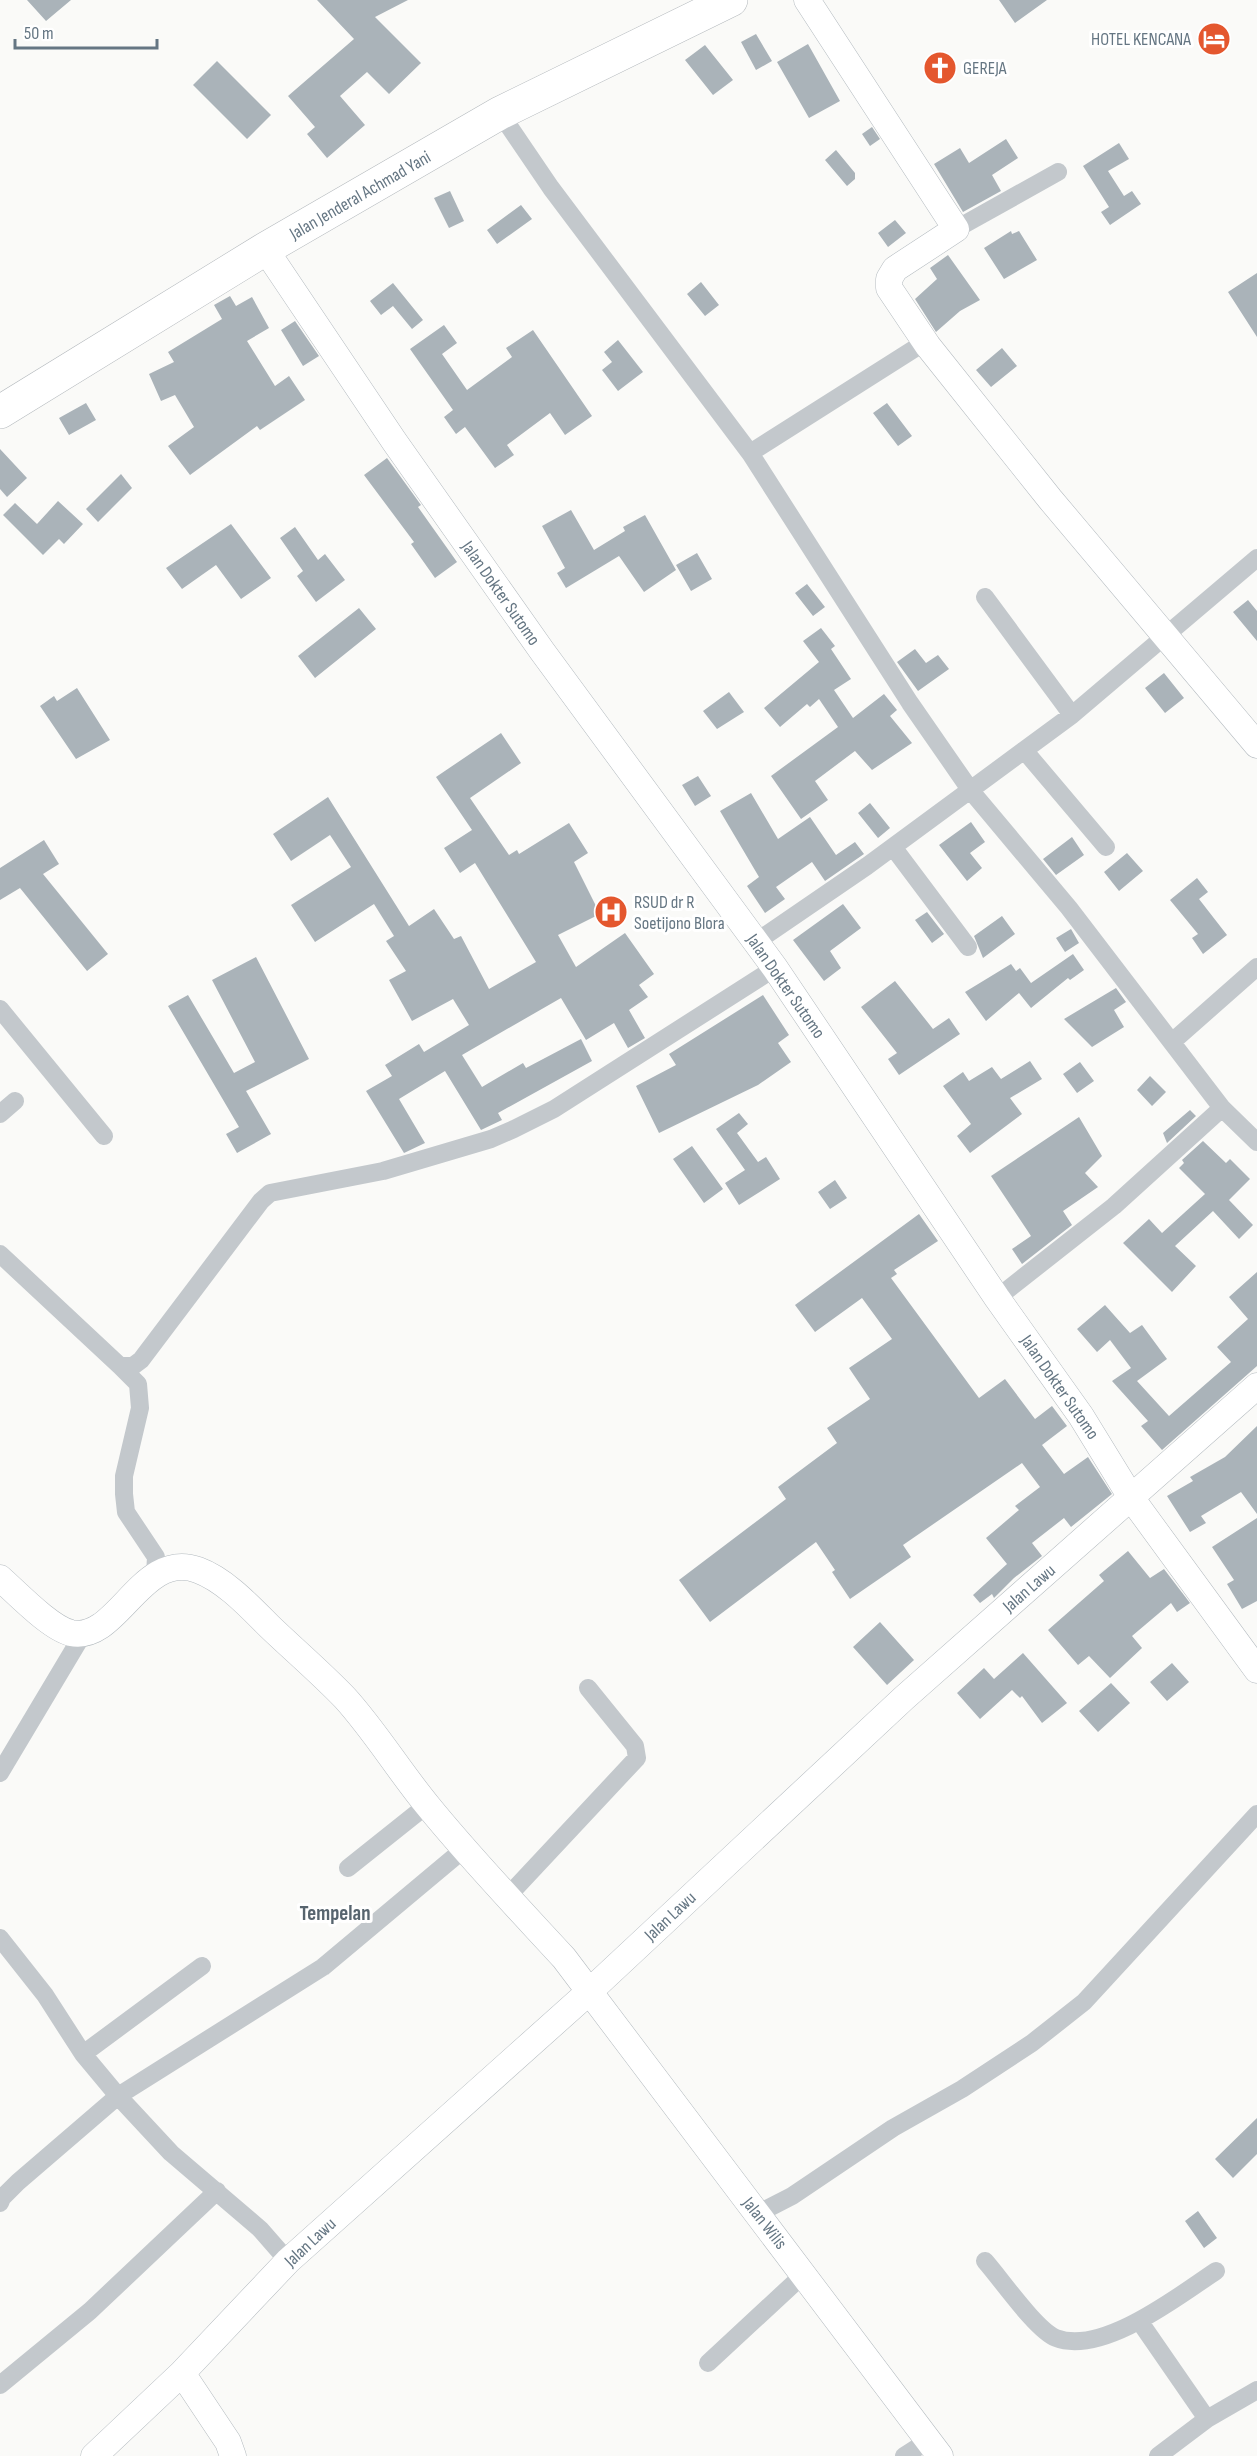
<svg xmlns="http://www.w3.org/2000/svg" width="1257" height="2456" viewBox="0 0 1257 2456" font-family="'Sofia Sans Condensed',sans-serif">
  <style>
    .building { fill: #aab3b9 }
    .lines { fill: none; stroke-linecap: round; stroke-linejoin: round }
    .secondary-casing { stroke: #b3babf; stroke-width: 27 }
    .highway-casing { stroke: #b4b9bd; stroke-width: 34 }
    .street { stroke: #c3c8cc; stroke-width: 18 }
    .secondary { stroke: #fff; stroke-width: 26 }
    .highway { stroke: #fff; stroke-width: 33 }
    .labels { text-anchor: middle; stroke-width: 6; stroke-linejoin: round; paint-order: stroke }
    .poi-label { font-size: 18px; fill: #657683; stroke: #fff; text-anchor: start }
    .street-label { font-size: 18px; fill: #657683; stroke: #fff }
    .quarter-label { font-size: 21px; font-weight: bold; fill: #57646e; stroke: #fff }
  </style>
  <rect width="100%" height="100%" fill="#fafaf8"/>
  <path class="building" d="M27 0H71L46 21Z
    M317 0H408L375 17 421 63 389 94 367 72 340 96 365 125 327 158 307 134 315 127 288 96 354 39Z
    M999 0H1047L1015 23Z
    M756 34 772 61 756 70 741 42Z
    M808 44 840 101 809 118 777 62Z
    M705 45 733 80 713 95 685 60Z
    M217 61 271 115 247 139 193 85Z
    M872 127 880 139 870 146 862 134Z
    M1006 139 1018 158 992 175 1001 191 963 212 934 164 960 148 969 163Z
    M1119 143 1129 159 1108 171 1124 196 1132 191 1141 204 1110 225 1101 212 1109 207 1083 166Z
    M836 150 855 173V179L847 186 825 160Z
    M450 191 464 221 449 228 434 198Z
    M521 205 532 219 497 244 487 230Z
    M895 220 906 233 888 247 878 233Z
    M1011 231 1012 234 1019 231 1037 260 1004 279 984 248Z
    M948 255 980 300 960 311 936 332 915 299 937 279 930 268Z
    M1257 273V337L1228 292Z
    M701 282 719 305 705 316 687 294Z
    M393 283 423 320 412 329 393 306 381 315 370 301Z
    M230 296 236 306 252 297 269 328 247 341 275 386 289 376 305 400 260 430 257 426 190 475 168 446 194 427 175 395 161 401 149 374 174 362 168 352 222 319 214 305Z
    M295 321 319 356 303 366 281 330Z
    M444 325 457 343 442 354 467 390 512 357 506 348 533 330 592 416 565 435 550 413 507 445 514 455 495 468 465 427 456 434 444 417 453 410 410 349Z
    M618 340 643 372 618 391 602 370 612 362 604 352Z
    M1002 348 1017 366 991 387 976 370Z
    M86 403 96 420 69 435 59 418Z
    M887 403 912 436 898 446 873 413Z
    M0 449 27 478 7 497 0 489Z
    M387 458 421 505 418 507 457 562 435 578 411 544 414 542 364 475Z
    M121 474 132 488 98 522 86 509Z
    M58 501 83 524 64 544 59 539 43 555 3 515 15 503 37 524Z
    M571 510 594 550 625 531 623 527 645 515 676 570 644 592 619 556 566 588 557 573 565 568 542 526Z
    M231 524 271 578 241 599 216 565 182 589 166 568Z
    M295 527 318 560 325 554 345 580 316 602 297 576 303 571 280 538Z
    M697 553 712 579 691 591 676 565Z
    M807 584 825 607 813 616 795 593Z
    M1248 600 1257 611V641L1233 612Z
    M359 608 376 629 315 678 298 656Z
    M821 628 835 646 831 649 851 679 834 690 853 718 884 694 897 710 890 716 912 743 872 770 855 751 815 781 828 800 801 819 771 776 838 727 819 699 810 707 807 704 780 727 764 708 819 662 803 641Z
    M915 649 926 663 938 655 949 669 918 691 897 662Z
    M1164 673 1184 698 1165 713 1145 688Z
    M77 688 110 740 76 759 40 706 54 696 57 701Z
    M729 692 744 712 717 729 703 711Z
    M501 733 521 763 470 798 509 855 517 850 519 854 569 823 588 853 574 862 600 914 558 935 576 967 625 933 654 974 639 985 648 997 629 1010 645 1038 628 1048 614 1023 586 1040 561 998 462 1055 482 1087 523 1063 526 1068 581 1039 592 1061 498 1113 502 1120 481 1130 445 1071 399 1099 425 1143 404 1153 366 1091 392 1076 385 1065 419 1044 424 1052 469 1025 453 999 412 1021 389 980 406 971 386 941 394 936 374 904 315 942 291 905 351 867 330 835 291 861 273 834 328 797 409 926 434 909 454 939 461 936 489 989 536 962 475 863 460 873 444 848 472 830 436 777Z
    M698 776 711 796 695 806 682 785Z
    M751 793 778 839 810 817 836 855 855 842 864 854 825 881 812 862 776 887 785 899 765 913 747 886 759 877 720 811Z
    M870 803 890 828 878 838 858 813Z
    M971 822 985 842 970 853 982 868 967 881 939 845Z
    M1072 837 1084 855 1056 875 1043 859Z
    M44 840 59 864 43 874 108 954 87 971 20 888 0 900V868Z
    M1127 853 1143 871 1119 891 1104 872Z
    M1197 878 1208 892 1199 899 1227 935 1203 954 1192 938 1198 934 1170 900Z
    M843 904 861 928 830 951 841 968 824 981 793 940Z
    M927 912 944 934 932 943 915 920Z
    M1002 916 1015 934 983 958 974 936Z
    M1071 929 1079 943 1065 952 1056 938Z
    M1073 954 1084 970 1070 980 1068 978 1031 1008 1019 993 986 1021 965 992 1011 964 1016 971 1020 968 1031 983Z
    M256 957 309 1059 246 1091 271 1134 237 1153 226 1134 239 1127 168 1006 188 995 234 1073 255 1062 212 980Z
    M895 981 933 1029 949 1018 960 1034 899 1075 888 1059 897 1053 861 1007Z
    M1116 988 1126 1002 1114 1010 1124 1027 1092 1047 1064 1019Z
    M763 995 789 1035 778 1043 791 1062 758 1085 659 1133 636 1086 676 1065 669 1054Z
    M1030 1061 1042 1079 1010 1098 1022 1114 970 1153 957 1136 971 1124 943 1086 963 1072 969 1081 992 1067 1001 1079Z
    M1080 1062 1094 1081 1077 1093 1063 1074Z
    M1150 1076 1166 1092 1152 1106 1137 1090Z
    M1190 1110 1196 1116 1167 1143 1163 1133Z
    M739 1113 748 1124 737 1133 758 1162 766 1157 780 1179 739 1205 725 1183 745 1170 716 1129Z
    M1079 1117 1102 1156 1085 1173 1098 1187 1063 1211 1072 1225 1022 1264 1012 1249 1031 1236 991 1176Z
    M1203 1141 1226 1163 1230 1159 1250 1179 1229 1200 1253 1225 1239 1239 1213 1211 1175 1246 1196 1266 1172 1292 1123 1243 1149 1219 1162 1233 1205 1194 1179 1168 1184 1163 1182 1160Z
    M692 1146 723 1189 704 1203 673 1159Z
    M835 1180 847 1198 830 1209 818 1192Z
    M919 1214 938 1241 894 1270 897 1274 891 1278 979 1398 1005 1379 1035 1419 1052 1406 1067 1426 1042 1445 1064 1474 1088 1457 1112 1494 1071 1527 1064 1518 1032 1543 1042 1556 1014 1578 994 1598 992 1594 980 1603 973 1595 1007 1564 986 1538 1019 1510 1015 1506 1040 1487 1022 1463 903 1545 911 1557 850 1599 832 1572 835 1570 816 1542 710 1622 679 1580 786 1499 778 1487 837 1443 827 1428 870 1399 849 1368 892 1339 862 1298 815 1332 795 1305Z
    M1257 1272V1366L1162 1450 1141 1426 1148 1421 1112 1381 1131 1368 1110 1340 1097 1352 1077 1329 1105 1305 1130 1333 1142 1325 1167 1359 1137 1381 1169 1416 1231 1362 1217 1347 1248 1319 1229 1297Z
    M1257 1426V1514L1241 1492 1201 1516 1206 1523 1190 1532 1167 1496 1193 1481 1190 1477 1225 1457Z
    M1257 1518V1601L1242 1609 1227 1584 1234 1580 1212 1547Z
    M1128 1551 1150 1578 1164 1569 1190 1603 1177 1612 1171 1603 1132 1636 1142 1648 1110 1678 1089 1656 1078 1665 1048 1630 1104 1581 1099 1575Z
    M880 1622 914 1660 887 1685 853 1647Z
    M1023 1653 1067 1703 1042 1723 1022 1696 1020 1698 1012 1690 980 1719 957 1693 984 1668 994 1679Z
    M1172 1663 1189 1682 1167 1701 1150 1682Z
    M1111 1683 1130 1703 1098 1732 1079 1711Z
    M1257 2118V2154L1233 2178 1215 2159Z
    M1198 2211 1217 2238 1204 2248 1185 2221Z"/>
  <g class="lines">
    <g class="secondary-casing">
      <path id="secondary" d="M807 0 956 229 895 269 889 279V288L928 346 1050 499 1257 745
        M265 249 394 441 542 651 775 968 997 1298 1081 1416 1132 1499 1257 1670
        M0 1578C17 1593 50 1628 71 1633 118 1643 141 1549 198 1570 225 1580 249 1606 269 1626 294 1650 321 1673 345 1698 375 1731 399 1771 428 1806 471 1859 518 1908 564 1958L940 2456
        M182 2373 228 2442 233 2456
        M94 2456 182 2373 288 2261 590 1991 904 1698 1257 1386"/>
    </g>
    <g class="highway-casing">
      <path id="highway" d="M0 412 265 249 500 113 731 0"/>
    </g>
    <path class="street" d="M500 113 551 188 750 453 910 703 971 791 1069 908 1222 1108 1114 1206 997 1298
      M956 229 1058 172
      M750 453 925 342
      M985 597 1072 715
      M1024 750 1106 847
      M893 847 968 947
      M756 942 867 866 1072 715 1257 558
      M0 1009 104 1136
      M1172 1042 1257 967
      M1222 1108 1257 1142
      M0 1114 15 1101
      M0 1254 120 1366H133L141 1360 261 1201 270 1193 383 1171 491 1139 514 1129 554 1109 775 968
      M120 1366 138 1384 140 1408 124 1476V1494L126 1512 156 1557 155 1575
      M0 1773 83 1634
      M348 1868 427 1805
      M506 1898 637 1758 635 1746 588 1688
      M0 1938 45 1995 83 2054 118 2096 171 2153 260 2229 288 2261
      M83 2054 202 1966
      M0 2203 2 2198 18 2182 118 2096 323 1967 464 1849
      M759 2213 792 2196 893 2128 962 2089 1032 2043 1084 2002 1257 1814
      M985 2261C1001 2279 1036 2330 1056 2338 1102 2356 1180 2295 1216 2271
      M1140 2322 1207 2419
      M708 2363 804 2274
      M0 2385 90 2311 217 2191
      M904 2456 929 2440
      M1158 2456 1207 2419 1257 2390"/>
    <use href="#secondary" class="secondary"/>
    <use href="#highway" class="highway"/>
  </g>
  <defs>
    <g id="hotel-disc" transform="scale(1.725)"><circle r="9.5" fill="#e4572e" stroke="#fff"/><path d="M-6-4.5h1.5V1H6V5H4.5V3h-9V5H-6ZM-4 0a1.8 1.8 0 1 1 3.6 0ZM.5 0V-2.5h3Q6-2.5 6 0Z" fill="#fff"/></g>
    <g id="church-disc" transform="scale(1.725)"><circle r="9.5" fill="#e4572e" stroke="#fff"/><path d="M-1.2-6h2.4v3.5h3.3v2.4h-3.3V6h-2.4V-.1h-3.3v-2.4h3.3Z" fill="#fff"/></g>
    <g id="hospital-disc" transform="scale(1.725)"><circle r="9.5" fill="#e4572e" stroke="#fff"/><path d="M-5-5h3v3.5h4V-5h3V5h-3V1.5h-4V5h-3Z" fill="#fff"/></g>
  </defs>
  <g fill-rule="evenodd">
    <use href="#hotel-disc" x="1214" y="39"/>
    <use href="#church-disc" x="940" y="68"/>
    <use href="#hospital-disc" x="611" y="912"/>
  </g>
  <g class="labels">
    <g class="poi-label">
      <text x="1191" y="45" text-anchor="end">HOTEL KENCANA</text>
      <text x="963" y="74">GEREJA</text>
      <text x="634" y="908">RSUD dr R<tspan x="634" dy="21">Soetijono Blora</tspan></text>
    </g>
    <g class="street-label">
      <text transform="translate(360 195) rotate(-30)" y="6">Jalan Jenderal Achmad Yani</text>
      <text transform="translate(501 593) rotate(55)" y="6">Jalan Dokter Sutomo</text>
      <text transform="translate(786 986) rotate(55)" y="6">Jalan Dokter Sutomo</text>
      <text transform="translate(1060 1387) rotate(55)" y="6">Jalan Dokter Sutomo</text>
      <text transform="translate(1029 1588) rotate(-41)" y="6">Jalan Lawu</text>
      <text transform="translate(670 1916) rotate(-43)" y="6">Jalan Lawu</text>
      <text transform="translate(765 2223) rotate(52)" y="6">Jalan Wilis</text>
      <text transform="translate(310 2242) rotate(-43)" y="6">Jalan Lawu</text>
    </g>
    <g class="quarter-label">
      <text x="335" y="1920">Tempelan</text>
    </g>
  </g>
  <path d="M15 39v9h142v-9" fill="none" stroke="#657683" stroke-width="3"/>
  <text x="24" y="39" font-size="18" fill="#657683" stroke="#ffffff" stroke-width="4.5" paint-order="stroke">50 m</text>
</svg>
